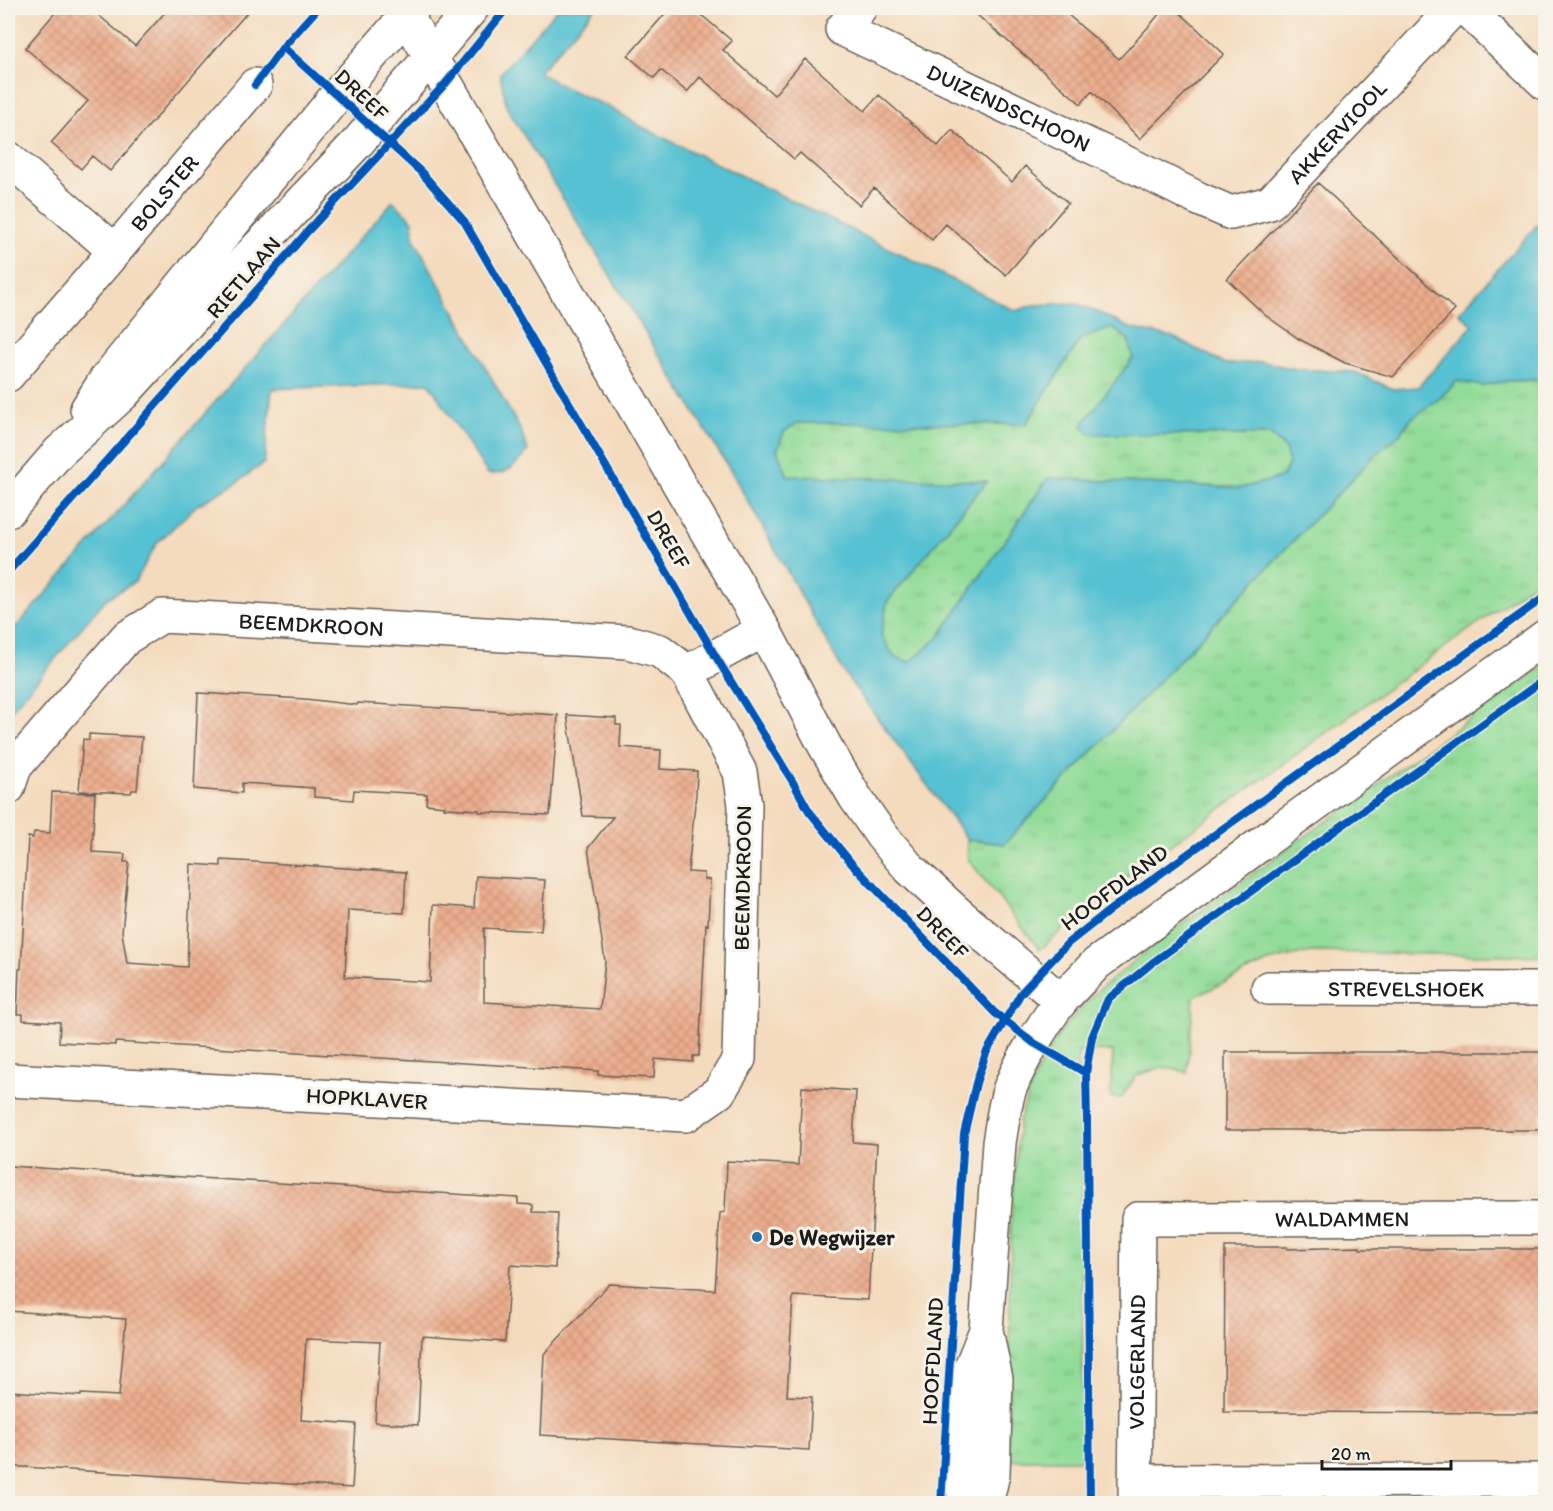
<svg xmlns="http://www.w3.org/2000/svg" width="1553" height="1511" viewBox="0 0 1553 1511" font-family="Itim,sans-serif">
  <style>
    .grass { fill: url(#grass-tufts); stroke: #567c5a; stroke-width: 1.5 }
    .water { fill: #56c1d2; stroke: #396e77; stroke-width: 1.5; fill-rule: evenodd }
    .building { fill: url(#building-cross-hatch) }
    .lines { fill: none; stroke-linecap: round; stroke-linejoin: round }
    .minor-casing { stroke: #685f55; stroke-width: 36 }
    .tertiary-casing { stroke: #685f55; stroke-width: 36 }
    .minor { stroke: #fff; stroke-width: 33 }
    .tertiary { stroke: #fff; stroke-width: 33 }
    .cycleway-casing { stroke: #f7f3e8; stroke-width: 11 }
    .cycleway { stroke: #0057b8; stroke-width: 8 }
    .poi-dot { fill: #1f6fb2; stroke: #f7f3e8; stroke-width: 2 }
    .labels { text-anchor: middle; stroke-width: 6; stroke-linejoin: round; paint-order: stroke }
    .street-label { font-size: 22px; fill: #1c1c1c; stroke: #f7f3e8 }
    .poi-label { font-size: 22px; font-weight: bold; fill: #1c1c1c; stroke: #f7f3e8; text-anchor: start }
  </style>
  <defs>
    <pattern id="grass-tufts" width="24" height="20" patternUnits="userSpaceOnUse" patternTransform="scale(1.5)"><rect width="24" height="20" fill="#91dc98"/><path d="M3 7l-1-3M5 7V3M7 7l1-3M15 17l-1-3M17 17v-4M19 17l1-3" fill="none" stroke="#7cbc82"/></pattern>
    <pattern id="building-cross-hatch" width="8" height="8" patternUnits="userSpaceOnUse" patternTransform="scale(1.5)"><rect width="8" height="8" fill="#ecad8d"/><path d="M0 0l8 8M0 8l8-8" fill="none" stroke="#ca9479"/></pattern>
  </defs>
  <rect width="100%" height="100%" fill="#f7f3e8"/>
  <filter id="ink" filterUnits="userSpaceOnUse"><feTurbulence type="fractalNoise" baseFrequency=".0167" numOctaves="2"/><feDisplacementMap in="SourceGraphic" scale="12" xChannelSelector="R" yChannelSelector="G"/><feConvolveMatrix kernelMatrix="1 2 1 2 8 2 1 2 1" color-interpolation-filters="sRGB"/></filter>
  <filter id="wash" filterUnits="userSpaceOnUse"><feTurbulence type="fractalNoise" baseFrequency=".008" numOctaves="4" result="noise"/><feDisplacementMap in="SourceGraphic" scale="24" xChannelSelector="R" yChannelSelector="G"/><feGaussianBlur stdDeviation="1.35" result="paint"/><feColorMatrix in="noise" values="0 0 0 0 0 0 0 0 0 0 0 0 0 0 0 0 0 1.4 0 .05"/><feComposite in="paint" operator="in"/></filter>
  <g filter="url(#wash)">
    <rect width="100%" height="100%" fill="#f4dbbe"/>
    <path class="grass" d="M1112 328 1128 339 1133 358 1083 425 1089 434 1271 435 1285 449 1289 462 1283 477 1241 488 1048 478 938 638 910 662 894 657 881 635 887 602 987 481 788 476 777 450 784 432 797 423 1026 424 1081 338Z
      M1536 380 1545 382V575L1108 890 1040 950 968 859 967 840 1004 844 1376 454 1399 435 1410 420 1440 398 1457 381 1483 386 1505 381Z
      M1545 665V956L1311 952 1268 962 1194 997 1187 1072 1162 1067 1136 1076 1121 1098 1111 1097 1113 1051 1078 1052 1079 1103 1082 1160 1083 1460H1008L1011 1224 1019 1122 1035 1075 1060 1032 1097 991 1167 935Z"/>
    <path class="water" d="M558 8H595L539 72C559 87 586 96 608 107 620 113 631 120 642 127L1016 311 1033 305 1073 303 1097 312 1130 328 1175 338 1226 364 1263 362 1296 369 1355 372 1393 389 1418 387 1473 325 1459 313 1545 216V382L1536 380 1505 381 1483 386 1457 381 1440 398 1410 420 1399 435 1376 454 1004 844 967 839 845 674 732 473 507 108 500 74ZM1112 328 1128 339 1133 358 1082 425 1089 434 1271 435 1285 449 1289 462 1283 477 1241 488 1048 478 938 638 910 662 894 657 881 635 887 602 987 481 788 476 777 450 784 432 797 423 1026 424 1081 338Z
      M393 201 413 221V237L521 431 528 450C516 465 509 475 488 474L429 383 272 389 264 463 233 485 197 505 157 543 135 582 106 599 8 714V636Z"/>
    <g id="blocks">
      <path class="building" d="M59 8H90L135 46 169 8H251L110 171 92 156 81 169 51 143 88 101 25 48Z
        M670 8H693L732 41 723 50 774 95 805 59 865 111 879 95 938 146 952 130 1012 182 1025 166 1068 203 1006 275 946 224 932 240 874 188 859 205 800 153 794 159 700 77 687 92 661 70 654 78 628 56Z
        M969 8H1060L1119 59 1151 24 1164 8H1175L1224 54 1140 139 1092 91 1081 104Z
        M1318 183 1455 310 1393 377 1345 363 1299 339 1265 315 1227 279Z
        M198 693 305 699 357 705 358 703 558 715 550 815 479 812V810L444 808 445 806 426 804 427 794 354 790 353 800 314 797V788L242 783V793L194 789Z
        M567 715 616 718V725H621L620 747 661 750 660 769 697 771 696 794 688 872 704 873V879L710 880 708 925 706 924 699 1056H693V1062L655 1059 654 1078 598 1075V1071L481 1064 115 1042V1045L59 1042 60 1022 23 1020V1014H17L19 969H21L28 837 33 838 34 832 50 833 52 792 95 793 92 852 125 854 124 862H129L122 932 127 963 187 967 191 864 221 866V860L239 861 406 872 404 913 348 910 345 977 430 982 433 905 474 908 476 876 545 880 541 931 484 928V1002L600 1009 605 961 588 848 613 817 583 816Z
        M89 734 142 737 137 790H132L131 793 79 791 83 739 89 740Z
        M1225 1052H1545V1114H1540L1541 1130H1225Z
        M802 1087 856 1091 853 1142 877 1144 868 1300 793 1296 787 1396 812 1397 809 1450 540 1435 544 1354 609 1284 715 1290 720 1213 725 1212 727 1161 798 1165Z
        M8 1166 518 1198V1204L533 1205V1212L558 1213 555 1268 510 1265 505 1342 422 1336 418 1425 375 1422 380 1342 306 1339 301 1420 356 1424 352 1488 8 1466V1391L81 1396V1394L119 1396 126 1319 8 1311Z
        M1225 1247H1287V1249L1360 1247V1249H1545V1413L1224 1412Z"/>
    </g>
  </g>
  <g filter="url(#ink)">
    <use href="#blocks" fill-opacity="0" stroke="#685f55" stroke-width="1.5"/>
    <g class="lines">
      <g class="minor-casing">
        <g id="minor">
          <path d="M402 8 764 630 825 746 855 797 882 836 909 868 954 910 1061 1001"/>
          <path id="s1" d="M860 8 842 29 1137 168 1199 199 1231 213 1270 203 1454 8"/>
          <path d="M1465 8 1546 84"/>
          <path d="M8 158 115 251"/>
          <path id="s2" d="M8 375 115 251 255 85"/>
          <path d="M687 672 764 630"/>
          <path id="s3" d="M8 788 15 767 126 638 162 616 628 642 660 651 687 672 740 772 745 805 739 1059 719 1092 686 1115 8 1080"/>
          <path id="s4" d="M1268 988 1546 989"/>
          <path d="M1135 1481 1546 1480"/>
          <path id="s5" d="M1135 1504 1138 1219 1546 1218"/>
        </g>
      </g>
      <g class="tertiary-casing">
        <path id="tertiary" d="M87 409 106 379 337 95 413 8
          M8 511 59 452 123 394 226 281 358 142 472 8
          M966 1504 960 1473 967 1377 986 1330
          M986 1504 993 1474 996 1379 986 1330 999 1143C1002 1125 1004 1106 1010 1088 1021 1061 1043 1024 1061 1001 1072 988 1085 976 1096 964L1546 636"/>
      </g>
      <use href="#minor" class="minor"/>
      <use href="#tertiary" class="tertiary"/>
      <g class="cycleway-casing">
        <path id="cycleway" d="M283 47 421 172 464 221 716 657 794 784 809 811 852 864 995 1013 1034 1043 1086 1073
          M255 85 283 47 318 8
          M8 572 244 305 307 232 446 83 507 8
          M941 1504 964 1134 976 1083 986 1053 1021 993 1068 943 1110 910 1546 596
          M1090 1504 1087 1120 1086 1073 1092 1037 1108 999 1152 963 1546 678"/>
      </g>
      <use href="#cycleway" class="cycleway"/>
    </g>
  </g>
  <circle class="poi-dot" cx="757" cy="1237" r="6"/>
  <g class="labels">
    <g class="street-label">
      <text transform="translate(362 94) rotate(43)" y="8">DREEF</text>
      <text dy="8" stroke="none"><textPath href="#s1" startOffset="212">DUIZENDSCHOON</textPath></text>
      <text dy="8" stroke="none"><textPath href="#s1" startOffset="596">AKKERVIOOL</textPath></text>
      <text dy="8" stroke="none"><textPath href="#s2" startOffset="240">BOLSTER</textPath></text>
      <text transform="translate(243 277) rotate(-49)" y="8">RIETLAAN</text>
      <text transform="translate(669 539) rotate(60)" y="8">DREEF</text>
      <text dy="8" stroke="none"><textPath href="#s3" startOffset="384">BEEMDKROON</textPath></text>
      <text transform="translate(742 878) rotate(-89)" y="8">BEEMDKROON</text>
      <text transform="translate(1114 887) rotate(-37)" y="8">HOOFDLAND</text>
      <text transform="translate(943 932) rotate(46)" y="8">DREEF</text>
      <text dy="8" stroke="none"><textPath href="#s4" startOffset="138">STREVELSHOEK</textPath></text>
      <text transform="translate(367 1098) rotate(3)" y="8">HOPKLAVER</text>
      <text dy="8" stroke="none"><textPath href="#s5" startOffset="489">WALDAMMEN</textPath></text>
      <text transform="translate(932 1361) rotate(-87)" y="8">HOOFDLAND</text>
      <text dy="8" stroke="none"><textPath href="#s5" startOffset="142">VOLGERLAND</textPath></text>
    </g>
    <g class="poi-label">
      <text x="769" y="1245">De Wegwijzer</text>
    </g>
  </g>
  <rect width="1553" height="1511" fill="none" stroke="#f7f3e8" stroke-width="30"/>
  <path d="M1322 1460v9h129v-9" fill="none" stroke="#1c1c1c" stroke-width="3"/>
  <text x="1331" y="1460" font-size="18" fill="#1c1c1c" stroke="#f7f3e8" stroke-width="4.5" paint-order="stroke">20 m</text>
</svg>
